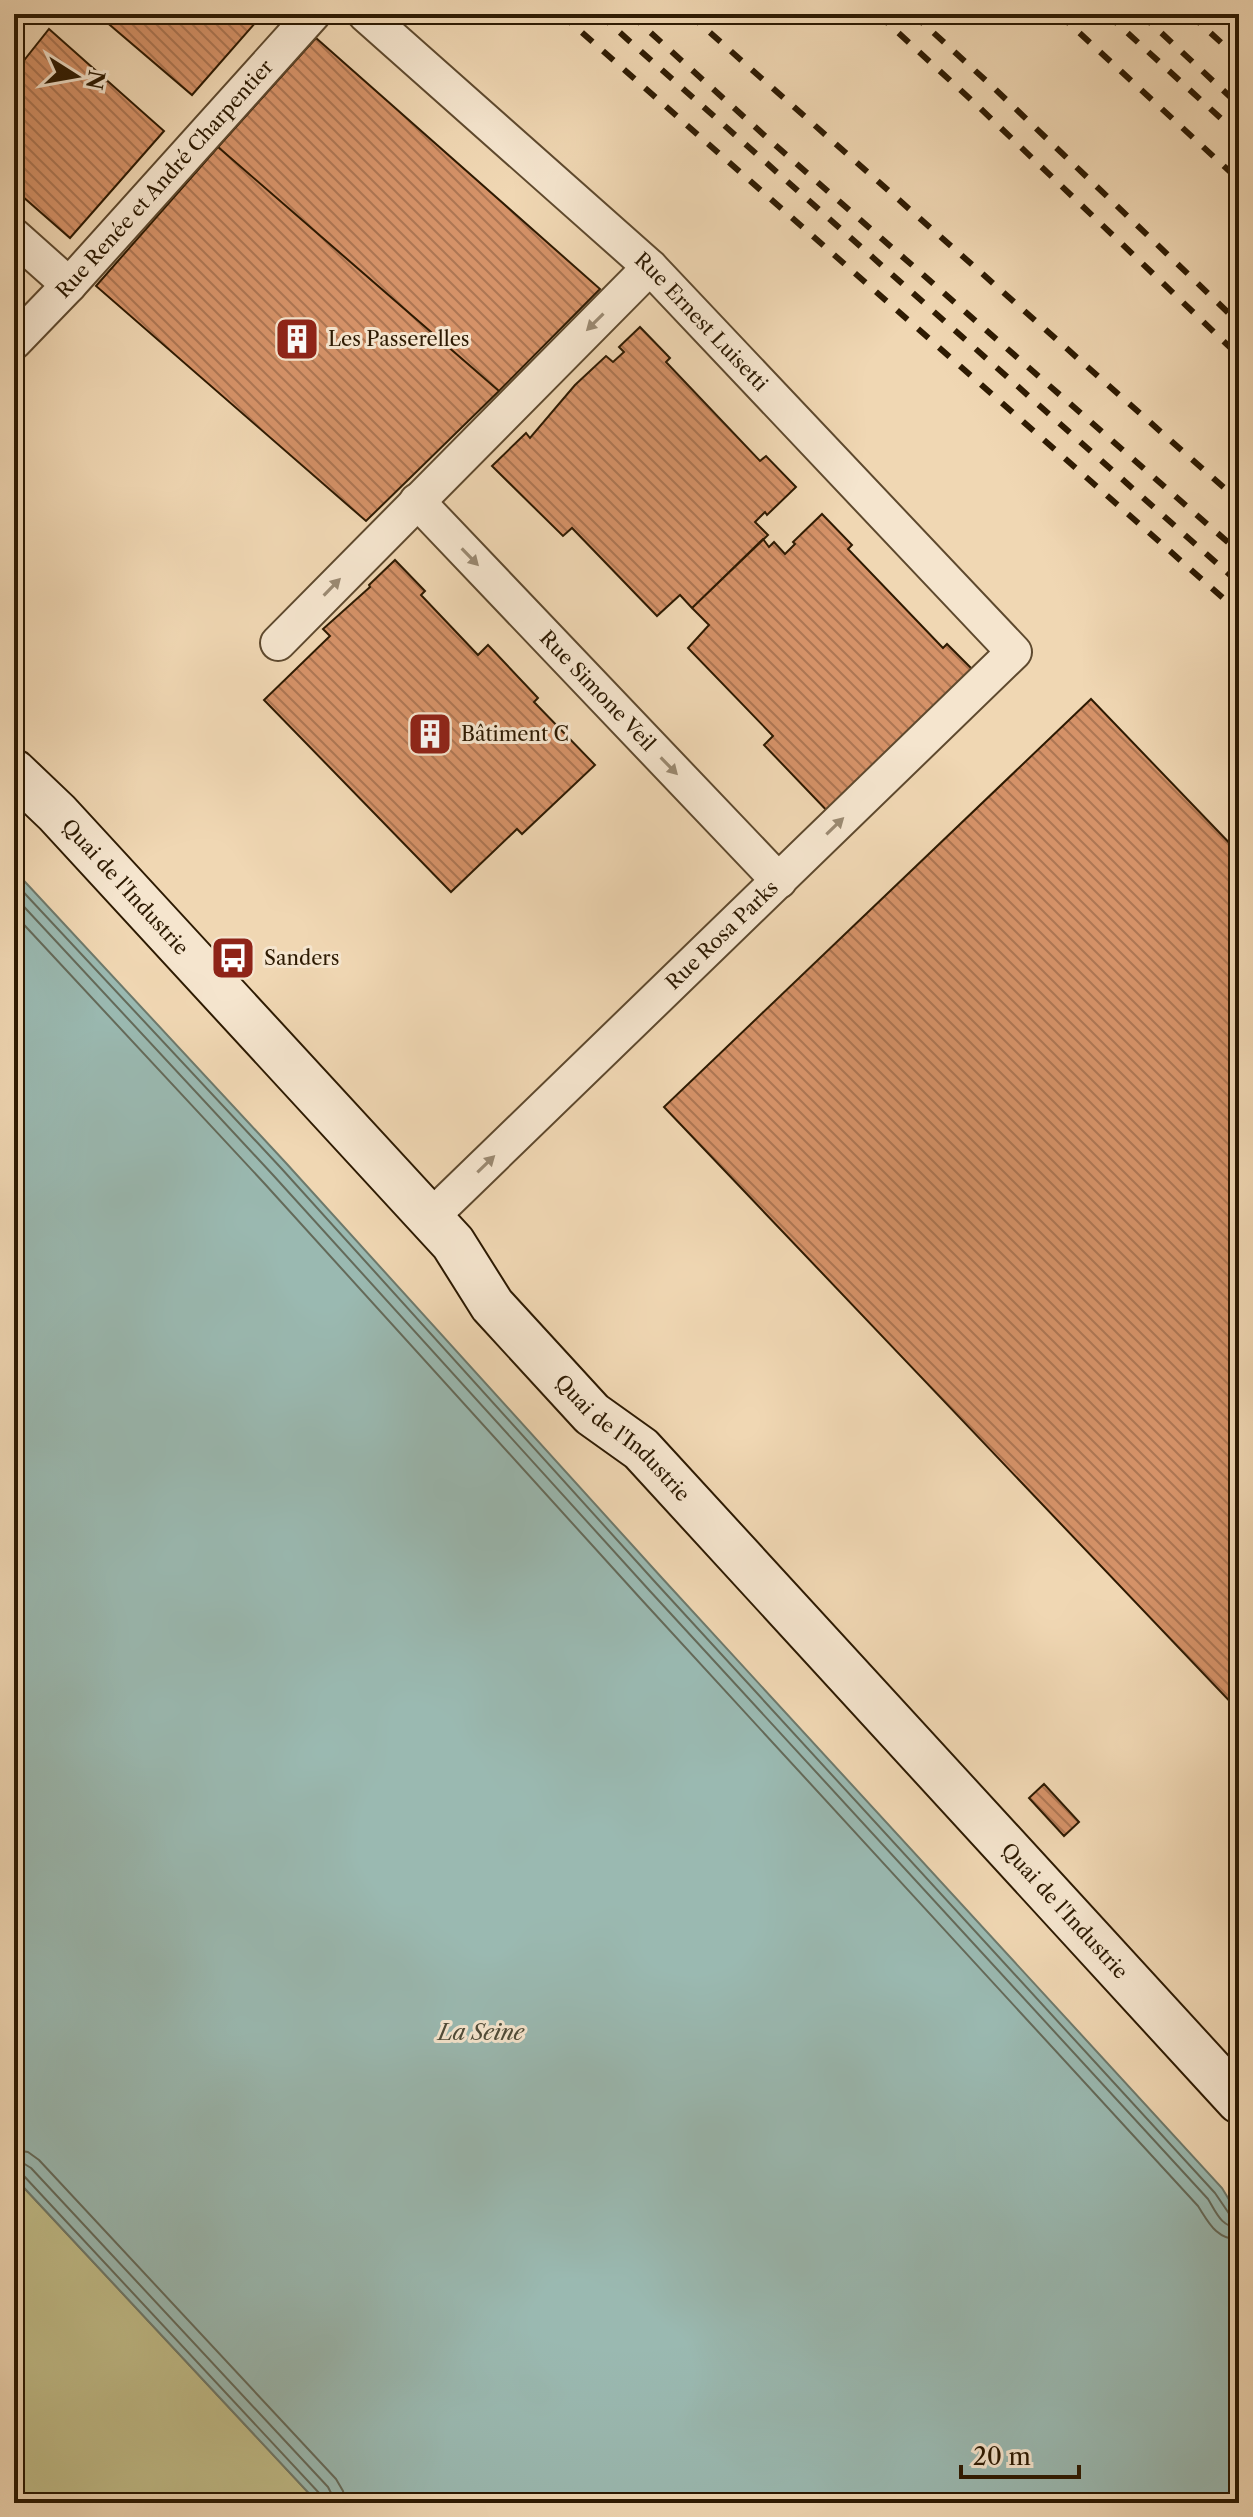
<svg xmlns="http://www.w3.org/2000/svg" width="1253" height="2517" viewBox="0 0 1253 2517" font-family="'Libre Caslon Text',serif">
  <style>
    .park { fill: #c0bc88; stroke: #766b45; stroke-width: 2 }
    .water { fill: #9ab9b1; stroke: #6e796b; stroke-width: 2 }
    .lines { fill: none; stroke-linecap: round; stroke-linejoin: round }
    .shore { stroke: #646a5a; stroke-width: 2 }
    .building { fill: url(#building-back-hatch); stroke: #2d1a02; stroke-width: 2 }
    .street-casing { stroke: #5e492e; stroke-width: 38 }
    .secondary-casing { stroke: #2d1a02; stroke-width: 48 }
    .street { stroke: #f5e5ce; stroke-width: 34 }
    .secondary { stroke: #f5e5ce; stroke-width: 44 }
    .rail { stroke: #2d1a02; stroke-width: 6; stroke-dasharray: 14 14; stroke-linecap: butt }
    .oneway { fill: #9b8a72 }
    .labels { text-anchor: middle; stroke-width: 6; stroke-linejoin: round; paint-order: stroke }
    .street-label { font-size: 20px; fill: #2d1a02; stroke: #f5e5ce }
    .poi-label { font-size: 20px; fill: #2d1a02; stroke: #f5e5ce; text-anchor: start }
    .water-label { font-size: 22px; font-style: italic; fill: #4e4a37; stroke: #f5e5ce }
  </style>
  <defs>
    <pattern id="building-back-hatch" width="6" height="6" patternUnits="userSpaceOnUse" patternTransform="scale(2)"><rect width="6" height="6" fill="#d59268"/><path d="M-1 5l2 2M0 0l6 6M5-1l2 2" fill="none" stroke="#ad7653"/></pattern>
  </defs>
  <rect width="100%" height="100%" fill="#f0d7b3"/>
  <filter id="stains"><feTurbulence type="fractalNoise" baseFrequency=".0025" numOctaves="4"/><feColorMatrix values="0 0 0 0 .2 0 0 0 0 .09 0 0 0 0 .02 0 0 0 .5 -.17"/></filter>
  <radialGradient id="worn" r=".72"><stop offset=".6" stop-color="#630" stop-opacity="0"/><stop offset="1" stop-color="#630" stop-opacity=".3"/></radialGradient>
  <path class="park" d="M14 2177 318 2503H14Z"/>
  <path class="water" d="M14 870 286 1163 662 1578 1222 2188 1239 2216V2503H318L14 2177Z"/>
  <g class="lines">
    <path class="shore" d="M14 882 281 1168 656 1583 1215 2193 1230 2215 1239 2218
      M14 896 273 1175 649 1590 1208 2199C1216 2212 1221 2227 1239 2228
      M14 914 264 1183 640 1598 1198 2206C1209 2223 1216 2239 1239 2240
      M14 2150 28 2152 39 2160 336 2479 343 2491 345 2503
      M14 2162 23 2163 31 2168 328 2487 332 2495 333 2503
      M14 2172 23 2175 320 2494 323 2503"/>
  </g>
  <path class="building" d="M97 14H263L192 95Z
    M49 29 164 131 70 238 14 189V73Z
    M316 38 600 289 499 391 218 147Z
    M218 147 499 391 366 521 96 286Z
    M640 327 670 358 666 362 760 461 766 456 796 487 767 515 765 512 755 522 768 535 692 608 680 595 657 616 572 528 563 536 492 466 526 433 530 438 575 385 606 356 613 362 624 352 619 347Z
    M822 514 852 545 848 549 943 648 947 644 977 674 833 817 764 745 773 736 688 648 709 625 692 608 763 539 769 547 774 542 785 554 795 544 793 542Z
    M395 560 425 591 421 595 478 655 488 645 538 698 534 702 595 765 522 834 517 829 451 892 264 700 330 636 323 629 370 587 369 585Z
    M1091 699 1239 853V1711L664 1107Z
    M1044 1784 1079 1822 1064 1836 1029 1798Z"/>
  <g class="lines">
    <g class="street-casing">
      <g id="street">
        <path id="s1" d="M365 14 650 267 1014 652 430 1218"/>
        <path d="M14 236 69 285"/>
        <path id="s2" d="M14 342 69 285 313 14"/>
        <path id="s3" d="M417 501 779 881"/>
        <path d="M278 643 650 267"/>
      </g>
    </g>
    <g class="secondary-casing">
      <g id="secondary">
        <path id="s4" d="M14 772 57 813 453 1243 492 1305 592 1414 641 1449 1239 2101"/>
      </g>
    </g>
    <use href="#street" class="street"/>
    <use href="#secondary" class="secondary"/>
    <path class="rail" d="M561 14 1239 612
      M599 14 1239 583
      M630 14 774 144 1239 552
      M689 14 1239 501
      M878 14 980 108 1239 356
      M913 14 993 87 1239 323
      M1059 14 1239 180
      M1107 14 1239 135
      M1141 14 1239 105
      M1190 14 1239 59
      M1221 14 1239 30"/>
  </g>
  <defs><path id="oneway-solid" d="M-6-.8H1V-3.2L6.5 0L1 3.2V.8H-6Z" transform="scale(2)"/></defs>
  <g class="oneway">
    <use href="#oneway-solid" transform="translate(595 322) rotate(135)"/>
    <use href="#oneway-solid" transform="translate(470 557) rotate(46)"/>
    <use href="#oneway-solid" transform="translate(332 587) rotate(-46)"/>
    <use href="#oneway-solid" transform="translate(669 766) rotate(46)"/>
    <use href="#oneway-solid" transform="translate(835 826) rotate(-44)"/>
    <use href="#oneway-solid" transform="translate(486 1164) rotate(-44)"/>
  </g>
  <defs>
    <g id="building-square" transform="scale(2.3)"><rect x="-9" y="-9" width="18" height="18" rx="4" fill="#8f2418" stroke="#f5e5ce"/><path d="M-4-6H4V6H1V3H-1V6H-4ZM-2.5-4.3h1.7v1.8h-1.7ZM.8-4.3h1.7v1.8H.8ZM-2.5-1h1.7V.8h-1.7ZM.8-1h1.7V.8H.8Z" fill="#fff"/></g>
    <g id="bus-square" transform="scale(2.3)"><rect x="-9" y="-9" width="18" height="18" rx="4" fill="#8f2418" stroke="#f5e5ce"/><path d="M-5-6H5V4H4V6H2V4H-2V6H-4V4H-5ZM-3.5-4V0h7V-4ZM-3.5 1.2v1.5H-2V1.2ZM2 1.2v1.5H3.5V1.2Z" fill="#fff"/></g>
  </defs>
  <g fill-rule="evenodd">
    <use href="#building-square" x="297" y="339"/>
    <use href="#building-square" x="430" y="734"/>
    <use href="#bus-square" x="233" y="958"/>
  </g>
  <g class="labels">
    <g class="street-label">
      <text dy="7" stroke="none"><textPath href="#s2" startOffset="222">Rue Renée et André Charpentier</textPath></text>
      <text dy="7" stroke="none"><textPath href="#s1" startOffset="456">Rue Ernest Luisetti</textPath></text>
      <text dy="7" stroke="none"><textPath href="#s3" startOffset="262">Rue Simone Veil</textPath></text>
      <text dy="7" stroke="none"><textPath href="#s4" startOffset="160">Quai de l'Industrie</textPath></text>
      <text transform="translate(722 935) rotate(-44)" y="7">Rue Rosa Parks</text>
      <text dy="7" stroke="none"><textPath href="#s4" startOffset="904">Quai de l'Industrie</textPath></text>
      <text dy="7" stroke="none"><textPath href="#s4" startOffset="1552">Quai de l'Industrie</textPath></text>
    </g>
    <g class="poi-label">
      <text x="328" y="346">Les Passerelles</text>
      <text x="461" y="741">Bâtiment C</text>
      <text x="264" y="965">Sanders</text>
    </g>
    <g class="water-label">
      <text x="481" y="2040">La Seine</text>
    </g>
  </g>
  <rect width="1253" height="2517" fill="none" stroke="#f0d7b3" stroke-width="48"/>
  <rect x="16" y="16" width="1221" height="2485" fill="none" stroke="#2d1a02" stroke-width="4"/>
  <rect x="24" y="24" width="1205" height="2469" fill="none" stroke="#2d1a02" stroke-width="2"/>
  <g transform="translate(76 76) rotate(101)" stroke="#f5e5ce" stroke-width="6" paint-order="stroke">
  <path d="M0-6L14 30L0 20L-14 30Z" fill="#2d1a02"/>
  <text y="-12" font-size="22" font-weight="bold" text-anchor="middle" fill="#2d1a02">N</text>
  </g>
  <path d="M961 2465v12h118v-12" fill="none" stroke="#2d1a02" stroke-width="4"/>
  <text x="973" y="2465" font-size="24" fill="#2d1a02" stroke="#f5e5ce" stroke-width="6" paint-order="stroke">20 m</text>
  <rect width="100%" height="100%" filter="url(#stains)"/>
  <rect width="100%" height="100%" fill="url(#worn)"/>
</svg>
